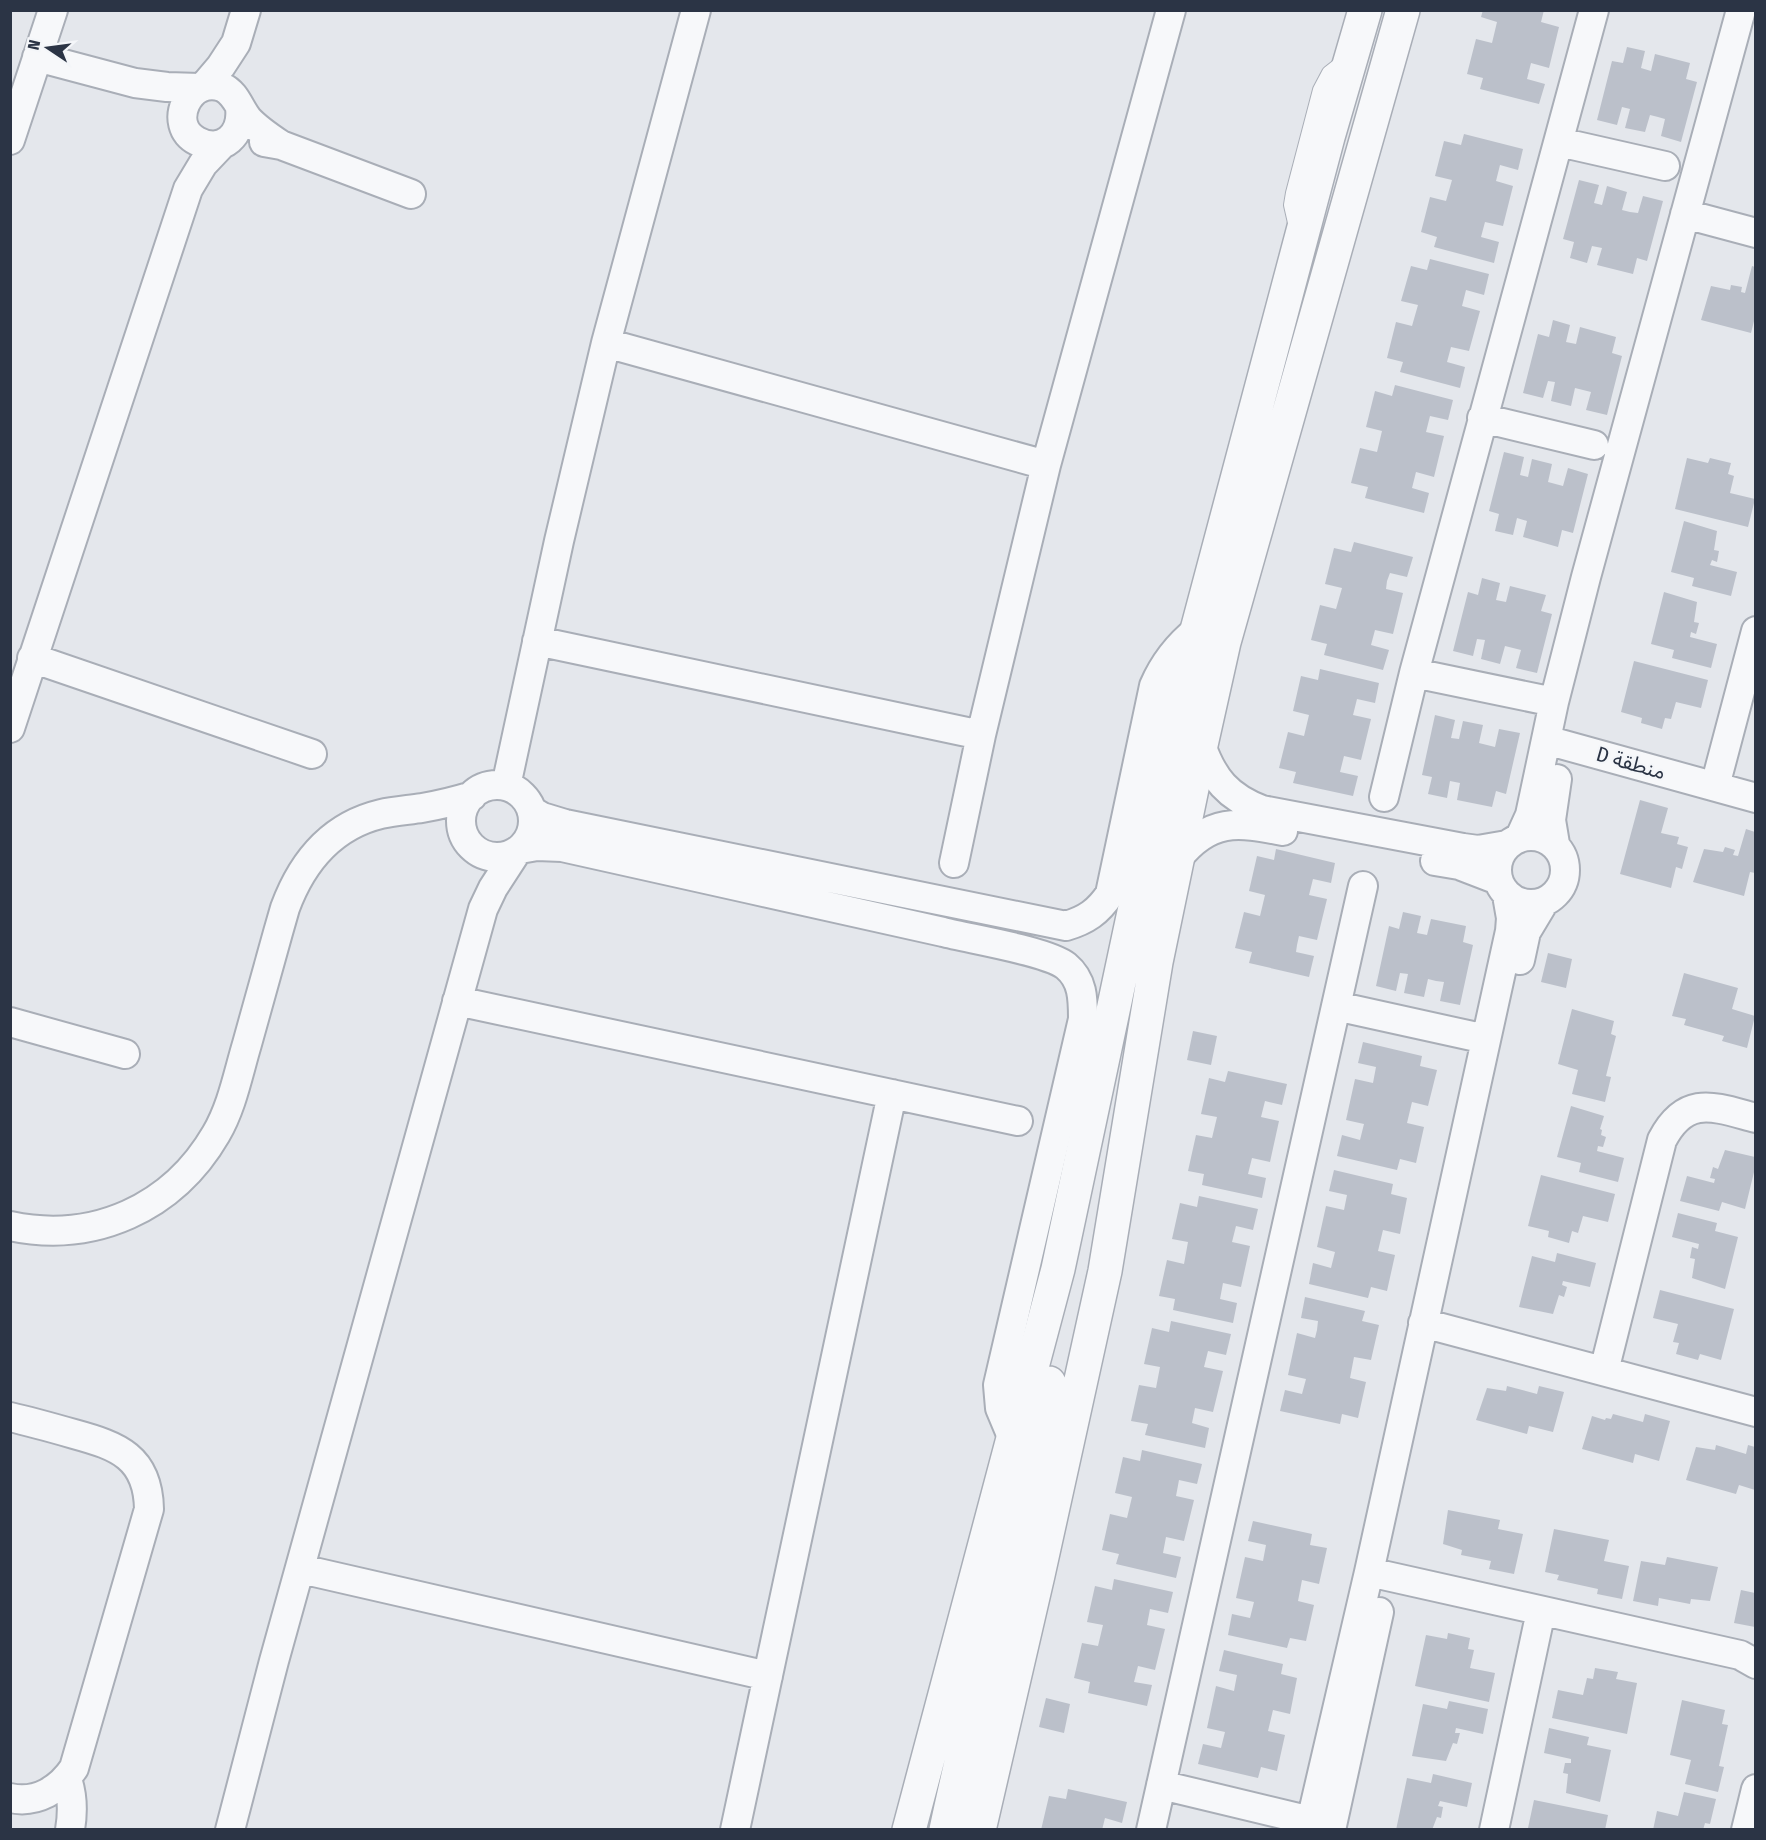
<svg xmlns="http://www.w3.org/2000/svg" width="1766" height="1840" viewBox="0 0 1766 1840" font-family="'Fira Sans Condensed','Noto Sans Arabic',sans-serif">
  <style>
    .building { fill: #bbc0ca }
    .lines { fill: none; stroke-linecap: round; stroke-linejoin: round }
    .service-casing { stroke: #a9aeb7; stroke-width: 16 }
    .minor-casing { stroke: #a9aeb7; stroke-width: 32 }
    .tertiary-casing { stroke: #a9aeb7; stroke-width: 36 }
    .service { stroke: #f7f8fa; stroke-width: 14 }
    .minor { stroke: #f7f8fa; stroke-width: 28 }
    .tertiary { stroke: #f7f8fa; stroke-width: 33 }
    .labels { text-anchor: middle; stroke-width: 4.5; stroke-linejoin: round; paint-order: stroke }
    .street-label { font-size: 21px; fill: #2b3445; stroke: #f4f6f9 }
  </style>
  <rect width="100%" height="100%" fill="#e4e7ec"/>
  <path class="building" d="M1483 10H1544L1541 22 1559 27 1549 68 1531 63 1527 79 1545 84 1539 104 1480 89 1483 78 1467 74 1476 39 1492 43 1497 22 1481 17Z
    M1627 47 1645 51 1641 68 1651 71 1655 54 1690 63 1686 79 1697 82 1681 142 1661 136 1665 119 1658 117 1650 115 1645 132 1625 128 1630 109 1622 107 1617 125 1597 120 1612 61 1623 63Z
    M1464 134 1523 149 1518 170 1500 165 1496 181 1513 186 1503 226 1485 222 1481 237 1499 242 1494 263 1434 247 1437 237 1421 232 1430 197 1446 201 1452 180 1435 176 1444 141 1461 145Z
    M1579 180 1599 185 1594 203 1602 205 1607 186 1627 192 1622 210 1630 212 1638 213 1643 196 1663 201 1647 261 1637 258 1633 274 1597 265 1602 248 1592 246 1587 263 1570 258 1574 242 1563 239Z
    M1430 259 1489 274 1484 295 1466 290 1462 306 1480 311 1469 351 1451 347 1447 362 1465 367 1460 388 1400 372 1403 362 1387 358 1396 322 1412 326 1418 305 1401 301 1411 266 1427 270Z
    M1752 266 1755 267V317L1751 333 1701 320 1711 286 1730 290 1731 285 1742 287 1741 292 1745 293Z
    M1553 320 1570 325 1566 342 1576 344 1580 327 1616 337 1612 353 1622 356 1607 415 1586 410 1591 392 1575 388 1571 406 1551 401 1555 382 1548 381 1543 398 1523 393 1538 334 1549 337Z
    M1395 385 1453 400 1448 420 1430 416 1426 432 1444 436 1434 477 1416 472 1412 488 1429 493 1424 513 1365 498 1368 487 1351 483 1360 448 1377 452 1382 431 1366 427 1375 391 1392 396Z
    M1504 452 1524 457 1520 475 1528 477 1532 459 1552 464 1548 482 1563 486 1568 468 1588 474 1573 533 1562 530 1558 547 1523 537 1527 521 1517 518 1513 535 1495 531 1499 514 1489 511Z
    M1687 458 1708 463 1710 458 1731 463 1728 474 1734 476 1730 493 1755 499 1748 527 1675 509Z
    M1684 521 1717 531 1714 550 1719 551 1717 562 1712 560 1710 565 1737 572 1731 596 1692 586 1694 578 1671 572Z
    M1354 542 1413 557 1407 577 1390 573 1387 581 1386 589 1403 593 1393 634 1375 630 1371 645 1389 650 1383 670 1324 655 1327 644 1311 640 1320 605 1336 609 1342 588 1325 584 1334 548 1351 552Z
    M1482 578 1500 583 1496 600 1506 602 1510 586 1546 595 1541 611 1552 614 1537 673 1516 668 1521 650 1505 646 1500 664 1481 659 1485 640 1477 639 1473 656 1453 651 1468 592 1478 595Z
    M1664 592 1697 602 1694 622 1699 623 1696 634 1691 632 1690 637 1717 644 1711 668 1672 658 1674 650 1651 644Z
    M1634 661 1708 680 1701 708 1676 702 1671 719 1665 718 1662 729 1641 723 1642 718 1621 712Z
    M1320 669 1379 683 1375 703 1357 699 1353 715 1371 719 1361 760 1344 756 1340 772 1358 776 1353 796 1293 783 1296 772 1279 768 1288 732 1304 736 1309 715 1293 711 1301 676 1318 680Z
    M1435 715 1455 720 1451 738 1459 739 1463 721 1483 725 1479 743 1495 747 1499 729 1520 733 1506 794 1496 791 1492 807 1457 800 1460 783 1450 781 1447 798 1428 794 1432 777 1422 775Z
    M1640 800 1668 808 1661 833 1679 837 1677 844 1688 847 1682 869 1676 867 1671 888 1620 874Z
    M1746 829 1755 832V873L1750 872 1744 896 1693 882 1704 849 1723 852 1725 847 1735 850 1733 855 1738 856Z
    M1276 849 1335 863 1331 883 1313 879 1309 895 1327 899 1317 940 1299 936 1297 945 1296 952 1314 956 1309 977 1249 963 1252 952 1235 948 1244 912 1260 916 1265 895 1249 891 1257 856 1274 860Z
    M1403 912 1421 916 1417 933 1427 935 1431 919 1466 926 1463 942 1473 945 1460 1005 1440 1001 1444 982 1436 981 1428 979 1424 997 1404 993 1408 974 1400 973 1396 991 1376 986 1389 926 1399 929Z
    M1548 953 1572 959 1566 988 1541 982Z
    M1684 973 1738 988 1732 1009 1755 1016 1747 1048 1722 1041 1724 1036 1684 1025 1686 1019 1672 1016Z
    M1572 1009 1614 1021 1611 1034 1616 1036 1606 1076 1611 1077 1605 1102 1572 1094 1578 1070 1558 1064Z
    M1193 1031 1217 1036 1211 1065 1187 1060Z
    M1363 1042 1422 1056 1420 1066 1437 1070 1428 1106 1412 1102 1407 1123 1424 1127 1416 1163 1400 1159 1397 1170 1337 1156 1342 1135 1360 1140 1364 1124 1346 1120 1355 1079 1373 1083 1376 1067 1358 1063Z
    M1228 1071 1287 1084 1282 1105 1265 1101 1261 1117 1279 1121 1270 1162 1252 1158 1248 1174 1266 1178 1262 1198 1202 1185 1204 1174 1188 1171 1196 1135 1212 1138 1217 1117 1201 1114 1209 1078 1225 1082Z
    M1571 1106 1604 1116 1600 1129 1602 1130 1601 1135 1606 1137 1603 1147 1598 1146 1597 1151 1624 1158 1618 1182 1579 1172 1581 1163 1557 1157Z
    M1725 1150 1755 1157V1168L1745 1209 1722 1202 1719 1211 1680 1201 1687 1176 1714 1183 1715 1179 1710 1178 1713 1167 1718 1169Z
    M1334 1170 1393 1184 1391 1194 1407 1198 1400 1234 1383 1230 1378 1251 1395 1255 1387 1291 1371 1287 1368 1298 1309 1284 1313 1263 1331 1268 1335 1252 1317 1247 1326 1206 1344 1210 1347 1195 1329 1191Z
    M1541 1175 1615 1194 1608 1222 1583 1216 1578 1233 1572 1231 1569 1243 1548 1237 1549 1231 1528 1226Z
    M1199 1196 1258 1209 1253 1230 1236 1226 1232 1242 1250 1246 1241 1287 1223 1283 1220 1299 1237 1303 1233 1323 1173 1310 1175 1299 1159 1296 1167 1260 1184 1264 1188 1242 1172 1239 1180 1203 1197 1207Z
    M1678 1213 1717 1223 1715 1231 1738 1237 1725 1289 1692 1278 1695 1259 1690 1258 1692 1247 1698 1249 1699 1244 1672 1237Z
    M1557 1253 1596 1263 1590 1287 1563 1281 1562 1285 1567 1287 1564 1297 1559 1295 1553 1314 1519 1307 1532 1256 1555 1262Z
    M1660 1290 1734 1309 1721 1360 1700 1354 1698 1360 1676 1354 1679 1343 1673 1342 1678 1324 1653 1318Z
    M1305 1297 1365 1311 1362 1321 1379 1325 1371 1360 1354 1357 1350 1378 1366 1382 1358 1418 1342 1414 1340 1424 1280 1411 1285 1390 1302 1394 1306 1379 1288 1375 1297 1333 1315 1338 1317 1330 1318 1321 1301 1318Z
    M1171 1321 1231 1334 1226 1355 1208 1351 1204 1367 1223 1371 1213 1412 1195 1408 1192 1423 1209 1428 1205 1448 1145 1435 1148 1424 1131 1421 1139 1385 1156 1388 1160 1367 1144 1364 1152 1328 1169 1332Z
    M1507 1386 1537 1394 1539 1386 1564 1392 1553 1432 1529 1426 1527 1434 1476 1420 1487 1388 1506 1391Z
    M1613 1414 1643 1422 1645 1414 1670 1421 1659 1461 1635 1454 1633 1463 1582 1449 1592 1416 1605 1420 1606 1418 1611 1419Z
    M1716 1445 1746 1454 1748 1445 1755 1447V1490L1739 1485 1736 1494 1686 1480 1696 1447 1715 1450Z
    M1142 1450 1202 1464 1197 1484 1179 1480 1176 1496 1194 1500 1184 1541 1166 1537 1163 1553 1181 1557 1176 1578 1116 1564 1119 1554 1102 1550 1110 1514 1127 1518 1132 1497 1115 1493 1123 1457 1140 1461Z
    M1448 1510 1500 1520 1498 1529 1523 1534 1514 1574 1489 1569 1491 1561 1461 1555 1462 1550 1443 1544Z
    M1253 1521 1312 1534 1310 1545 1327 1548 1319 1584 1302 1580 1298 1601 1314 1605 1306 1641 1290 1638 1287 1648 1228 1635 1232 1614 1250 1618 1254 1602 1236 1598 1245 1557 1263 1561 1266 1545 1248 1541Z
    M1554 1529 1609 1540 1604 1561 1629 1566 1622 1599 1597 1594 1598 1589 1557 1580 1559 1575 1545 1572Z
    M1667 1557 1718 1567 1710 1601 1691 1599 1690 1604 1659 1598 1658 1606 1633 1601 1641 1561 1665 1565Z
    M1114 1579 1173 1592 1168 1613 1150 1609 1147 1625 1165 1629 1155 1670 1138 1666 1134 1682 1152 1685 1147 1706 1088 1693 1090 1682 1074 1678 1082 1643 1098 1646 1103 1625 1087 1622 1095 1586 1112 1590Z
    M1741 1590 1755 1593V1627L1734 1623Z
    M1448 1633 1470 1638 1468 1649 1474 1650 1470 1668 1495 1673 1489 1702 1415 1686 1426 1635 1447 1639Z
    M1224 1650 1283 1664 1281 1674 1297 1678 1290 1714 1273 1710 1268 1731 1285 1735 1277 1771 1261 1767 1258 1778 1198 1764 1203 1744 1221 1748 1225 1732 1207 1728 1216 1686 1234 1691 1237 1675 1219 1671Z
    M1595 1668 1618 1672 1616 1679 1637 1683 1627 1734 1552 1718 1558 1690 1583 1695 1587 1678 1593 1679Z
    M1046 1698 1070 1704 1064 1733 1039 1727Z
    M1682 1700 1725 1710 1722 1724 1728 1725 1719 1766 1724 1767 1718 1792 1685 1784 1691 1760 1670 1755Z
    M1449 1701 1488 1709 1483 1734 1456 1728 1455 1733H1460L1457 1744 1453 1743 1446 1761 1412 1756 1423 1704 1447 1709Z
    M1549 1728 1589 1737 1587 1745 1611 1750 1600 1802 1566 1793 1568 1774 1563 1773 1565 1763H1571V1759L1544 1753Z
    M1433 1774 1472 1783 1467 1807 1440 1801 1438 1806 1443 1807 1441 1818 1437 1817 1432 1830H1396L1407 1778 1431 1783Z
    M1068 1789 1127 1802 1122 1823 1105 1818 1102 1830H1041L1049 1796 1066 1799Z
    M1684 1792 1716 1799 1710 1824 1705 1823 1703 1830H1653L1657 1811 1678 1816Z
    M1534 1800 1608 1815 1605 1830H1536L1528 1828Z"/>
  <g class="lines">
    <g class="service-casing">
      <path id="service" d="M1296 227 1291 205 1293 193 1320 90 1329 73 1343 62"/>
    </g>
    <g class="minor-casing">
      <path id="minor" d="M37 57 135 83 167 87 200 88
        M204 86 221 66 236 43 246 10
        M240 108C243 134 223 155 197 141 166 125 189 75 222 87 236 93 239 108 248 119 257 129 269 137 281 145
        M10 140 53 10
        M264 142 281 145 411 194
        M1559 142 1665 166
        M1685 214 1756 233
        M606 343 1046 465
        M1482 418 1594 445
        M537 641 981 735
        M32 658 312 754
        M1414 673 1554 702
        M10 728 188 189 203 164 222 144
        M1546 740 1756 798
        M1201 745C1213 779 1228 797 1262 810L1463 848 1478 850 1507 845
        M461 821a36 36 0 1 1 72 0a36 36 0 1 1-72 0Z
        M506 786 559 541 606 343 696 10
        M1715 786 1756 631
        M1384 797 1414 673 1594 10
        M532 811 542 817 565 824 1066 926C1086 920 1098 912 1110 894L1154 686C1164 663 1177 646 1197 630
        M1497 870a34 34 0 1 1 68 0a34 34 0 1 1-68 0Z
        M1520 837 1530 815 1554 702 1586 577 1741 10
        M1555 844 1551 820 1557 779
        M520 849 537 846 562 847C689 875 816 904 943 932 970 939 1047 951 1066 966 1083 980 1083 999 1083 1019L998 1385 1000 1408 1013 1439
        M1178 858C1210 818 1237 822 1283 831
        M1435 861 1459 865 1498 880
        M954 863 981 735 1046 465 1171 10
        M1520 960 1526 932 1544 902
        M457 1001 1018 1121
        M1336 1006 1486 1039
        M10 1022 125 1054
        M10 1226C94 1244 173 1208 216 1134 232 1107 238 1074 247 1044 260 998 272 953 285 908 302 862 331 826 381 814 394 811 409 810 422 808 439 805 456 801 472 796
        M1423 1323 1756 1412
        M1604 1371 1662 1140C1686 1094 1714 1107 1756 1118
        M10 1417C32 1422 53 1428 74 1434 118 1446 148 1457 149 1509L74 1768C60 1789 37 1804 10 1798
        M301 1569 768 1676
        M1369 1572 1740 1655 1756 1664
        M67 1779C73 1796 73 1812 70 1830
        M1161 1785 1328 1825
        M230 1830 274 1661 483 909 493 888 517 851
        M735 1830 892 1094
        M1151 1830 1363 886
        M1309 1830 1369 1572 1510 931 1511 918 1507 895
        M1331 1830 1379 1612
        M1494 1830 1541 1611
        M1746 1830 1756 1789"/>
    </g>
    <g class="tertiary-casing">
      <path id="tertiary" d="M909 1830 1058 1269 1170 743 1197 630 1328 137 1365 10
        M946 1830C978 1680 1019 1533 1049 1383
        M979 1830 1038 1575 1105 1271 1156 962 1201 745 1224 642 1403 10"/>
    </g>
    <use href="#service" class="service"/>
    <use href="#minor" class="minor"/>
    <use href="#tertiary" class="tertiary"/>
  </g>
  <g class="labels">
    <g class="street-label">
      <text transform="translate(1631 763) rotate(16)" y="7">D منطقة</text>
    </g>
  </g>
  <rect width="1766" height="1840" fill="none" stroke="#2b3445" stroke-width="24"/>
  <g transform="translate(48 48) rotate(283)" stroke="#f4f6f9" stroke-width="4.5" paint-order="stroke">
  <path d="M0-4.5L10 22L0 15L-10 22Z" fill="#2b3445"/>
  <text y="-9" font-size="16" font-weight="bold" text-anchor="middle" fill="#2b3445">N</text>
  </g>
</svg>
